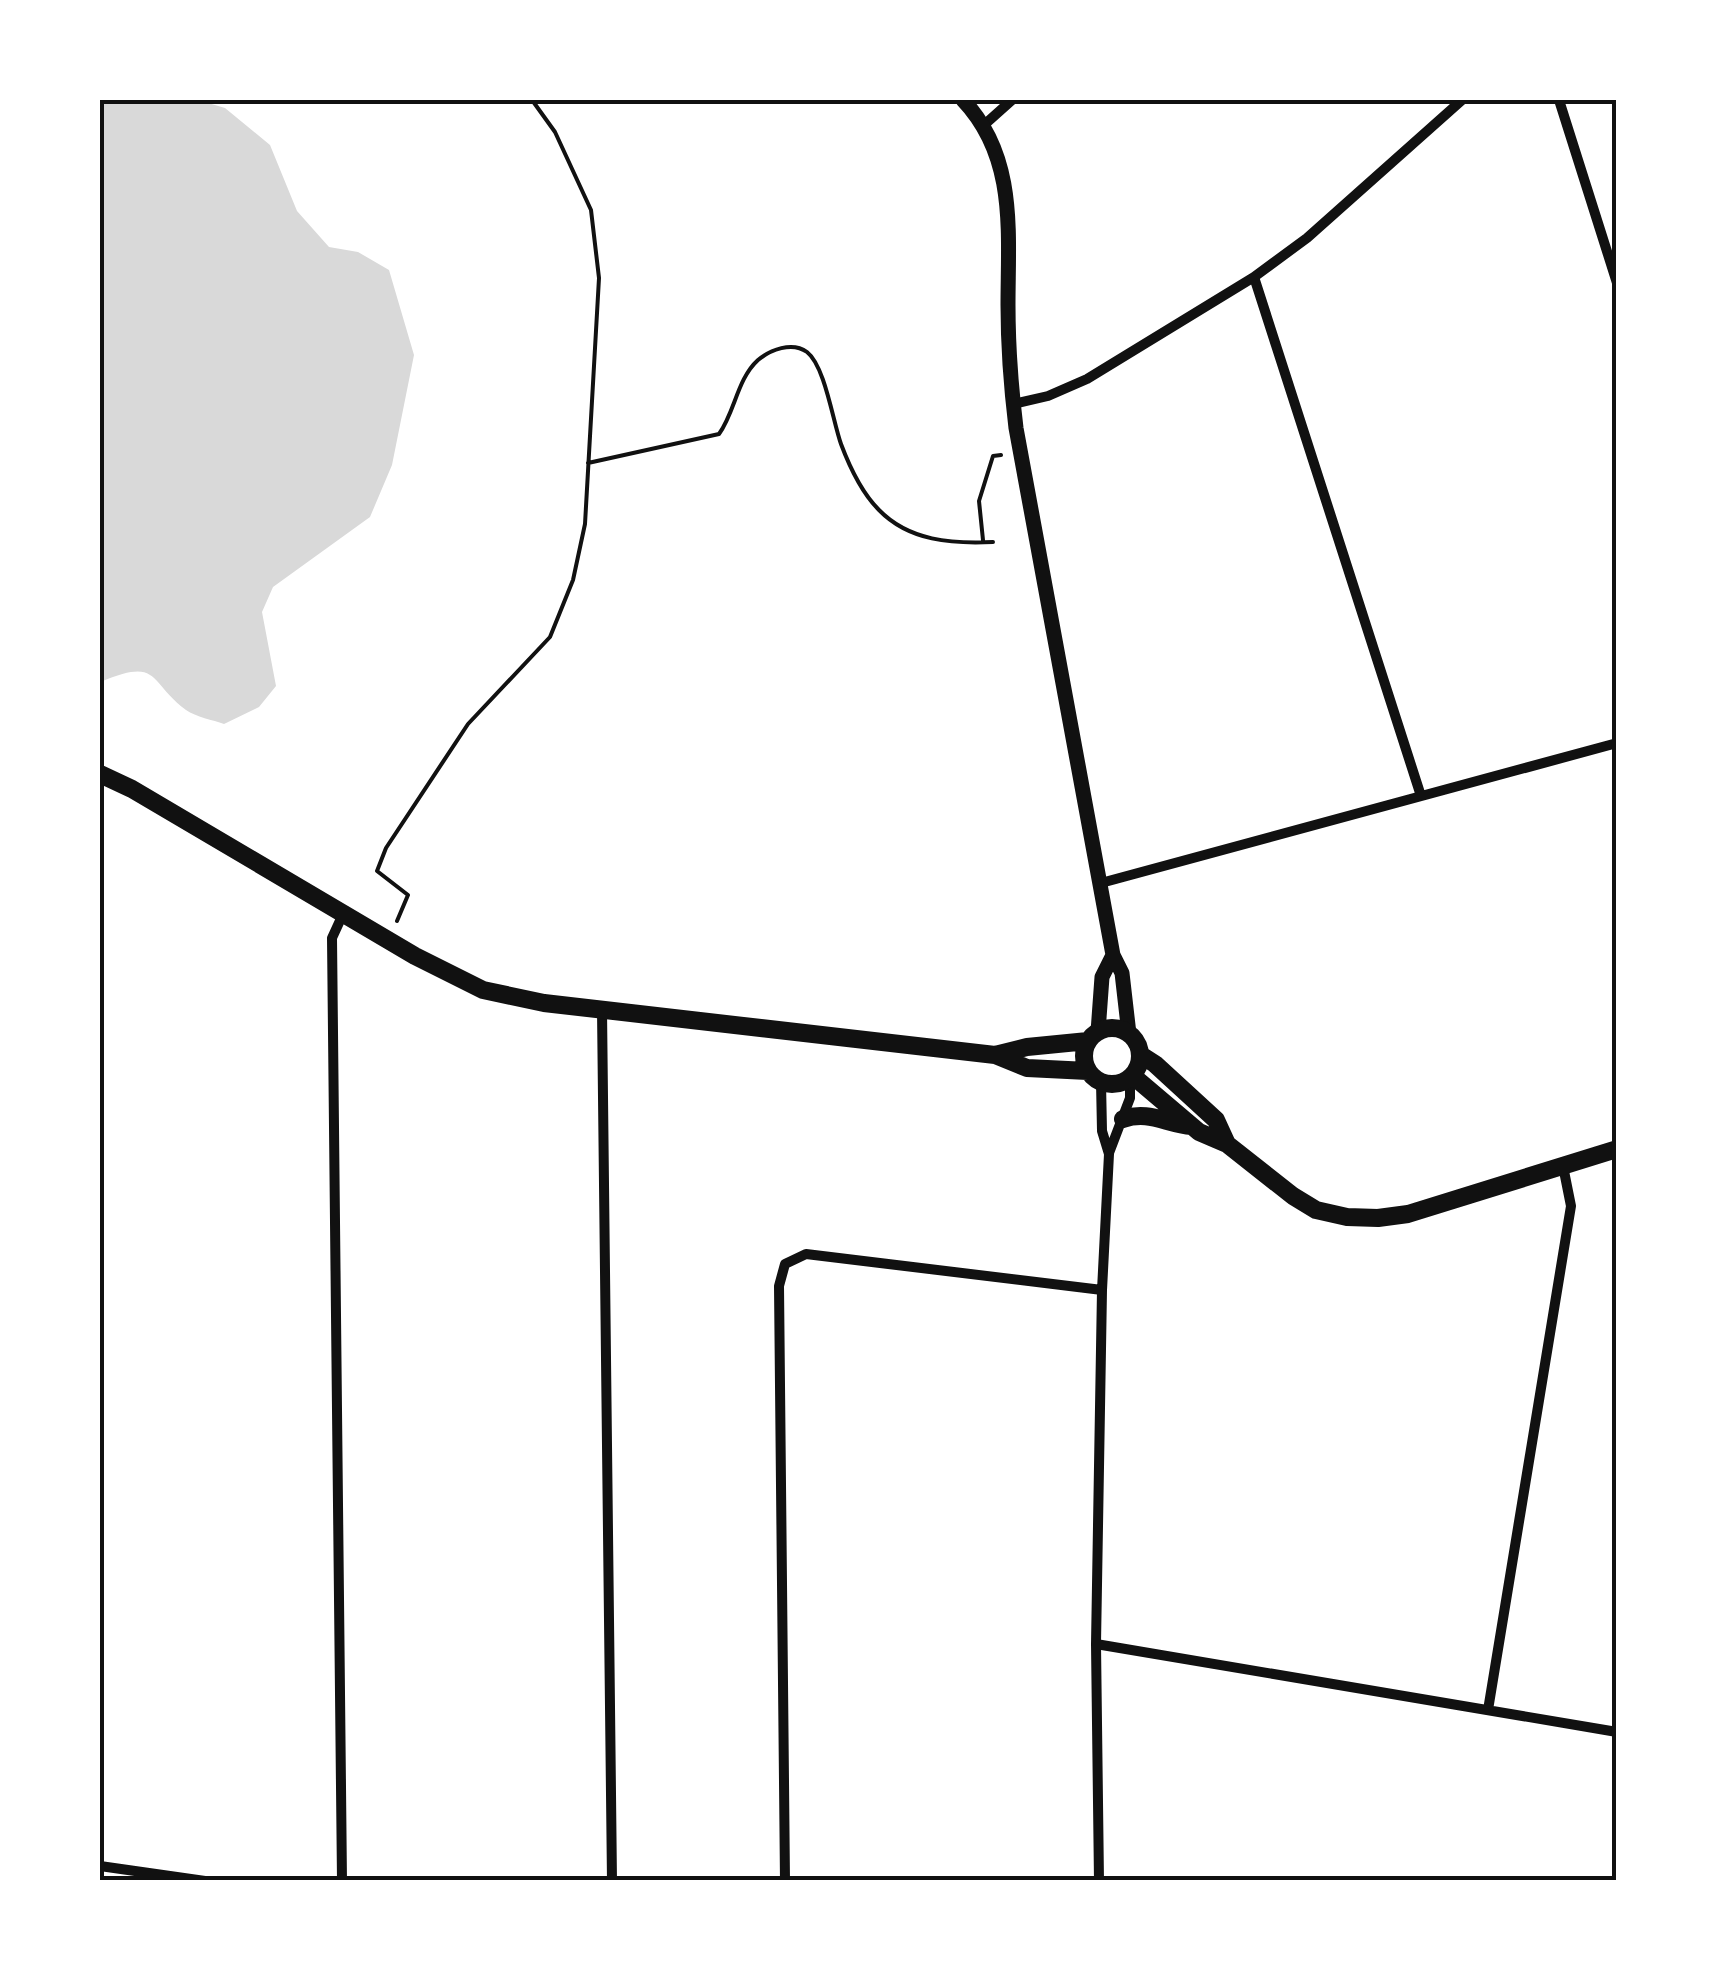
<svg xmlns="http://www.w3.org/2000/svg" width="1717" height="1981" viewBox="0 0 1717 1981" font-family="'Crimson Pro',serif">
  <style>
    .water { fill: #d9d9d9 }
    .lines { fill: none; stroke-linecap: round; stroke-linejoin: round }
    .path { stroke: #111; stroke-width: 4 }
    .minor { stroke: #111; stroke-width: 10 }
    .tertiary { stroke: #111; stroke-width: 15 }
    .secondary { stroke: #111; stroke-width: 18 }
    .neatline { fill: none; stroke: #111; stroke-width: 4 }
  </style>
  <rect width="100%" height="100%" fill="#fff"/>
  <path class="water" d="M100 100H198L225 108 270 145 297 211 329 247 358 252 389 270 414 355 392 465 370 517 273 587 262 612 276 686 259 707 224 724C213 720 196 717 186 710 147 681 161 657 100 682Z"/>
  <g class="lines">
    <path class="path" d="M588 463 719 434C735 412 737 379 758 360 770 350 792 341 807 352 825 366 833 422 841 444 850 468 861 492 879 510 909 541 952 544 993 542
      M983 540 979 501 993 456 1001 455
      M397 921 408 895 377 871 386 848 468 724 550 637 573 580 585 524 599 278 591 210 555 132 532 100"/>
    <path class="minor" d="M1559 100 1617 283
      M984 125 1012 100
      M1254 277 1421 796
      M1013 404 1048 396 1087 379 1254 277 1307 238 1462 100
      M1101 883 1617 743
      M602 1010 612 1881
      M1109 1153 1130 1098V1078
      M1096 1644 1617 1732
      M1488 1710 1571 1206 1563 1166
      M100 1866 205 1881
      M342 1881 332 938 343 914
      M785 1881 779 1286 785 1264 806 1254 1102 1290
      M1099 1881 1096 1644 1102 1290 1109 1154 1102 1131 1101 1082"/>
    <path class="tertiary" d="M963 100C1017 157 1008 232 1008 305 1008 346 1011 387 1016 428L1113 955 1122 973 1129 1034
      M1098 1032 1102 977 1113 955"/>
    <path class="secondary" d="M100 774 132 789 415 956 483 990 544 1003 995 1055 1027 1068 1088 1071
      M1084 1056a28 28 0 1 1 56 0a28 28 0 1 1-56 0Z
      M995 1055 1027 1047 1088 1041
      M1141 1055 1155 1064 1216 1120 1227 1144
      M1133 1076 1199 1132 1227 1144 1293 1196 1316 1210 1347 1217 1378 1218 1408 1214 1617 1149
      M1123 1119C1149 1110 1166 1124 1192 1126"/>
  </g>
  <rect width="1717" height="1981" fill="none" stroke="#ffffff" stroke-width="205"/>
  <rect x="102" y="102" width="1512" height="1776" class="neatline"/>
</svg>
